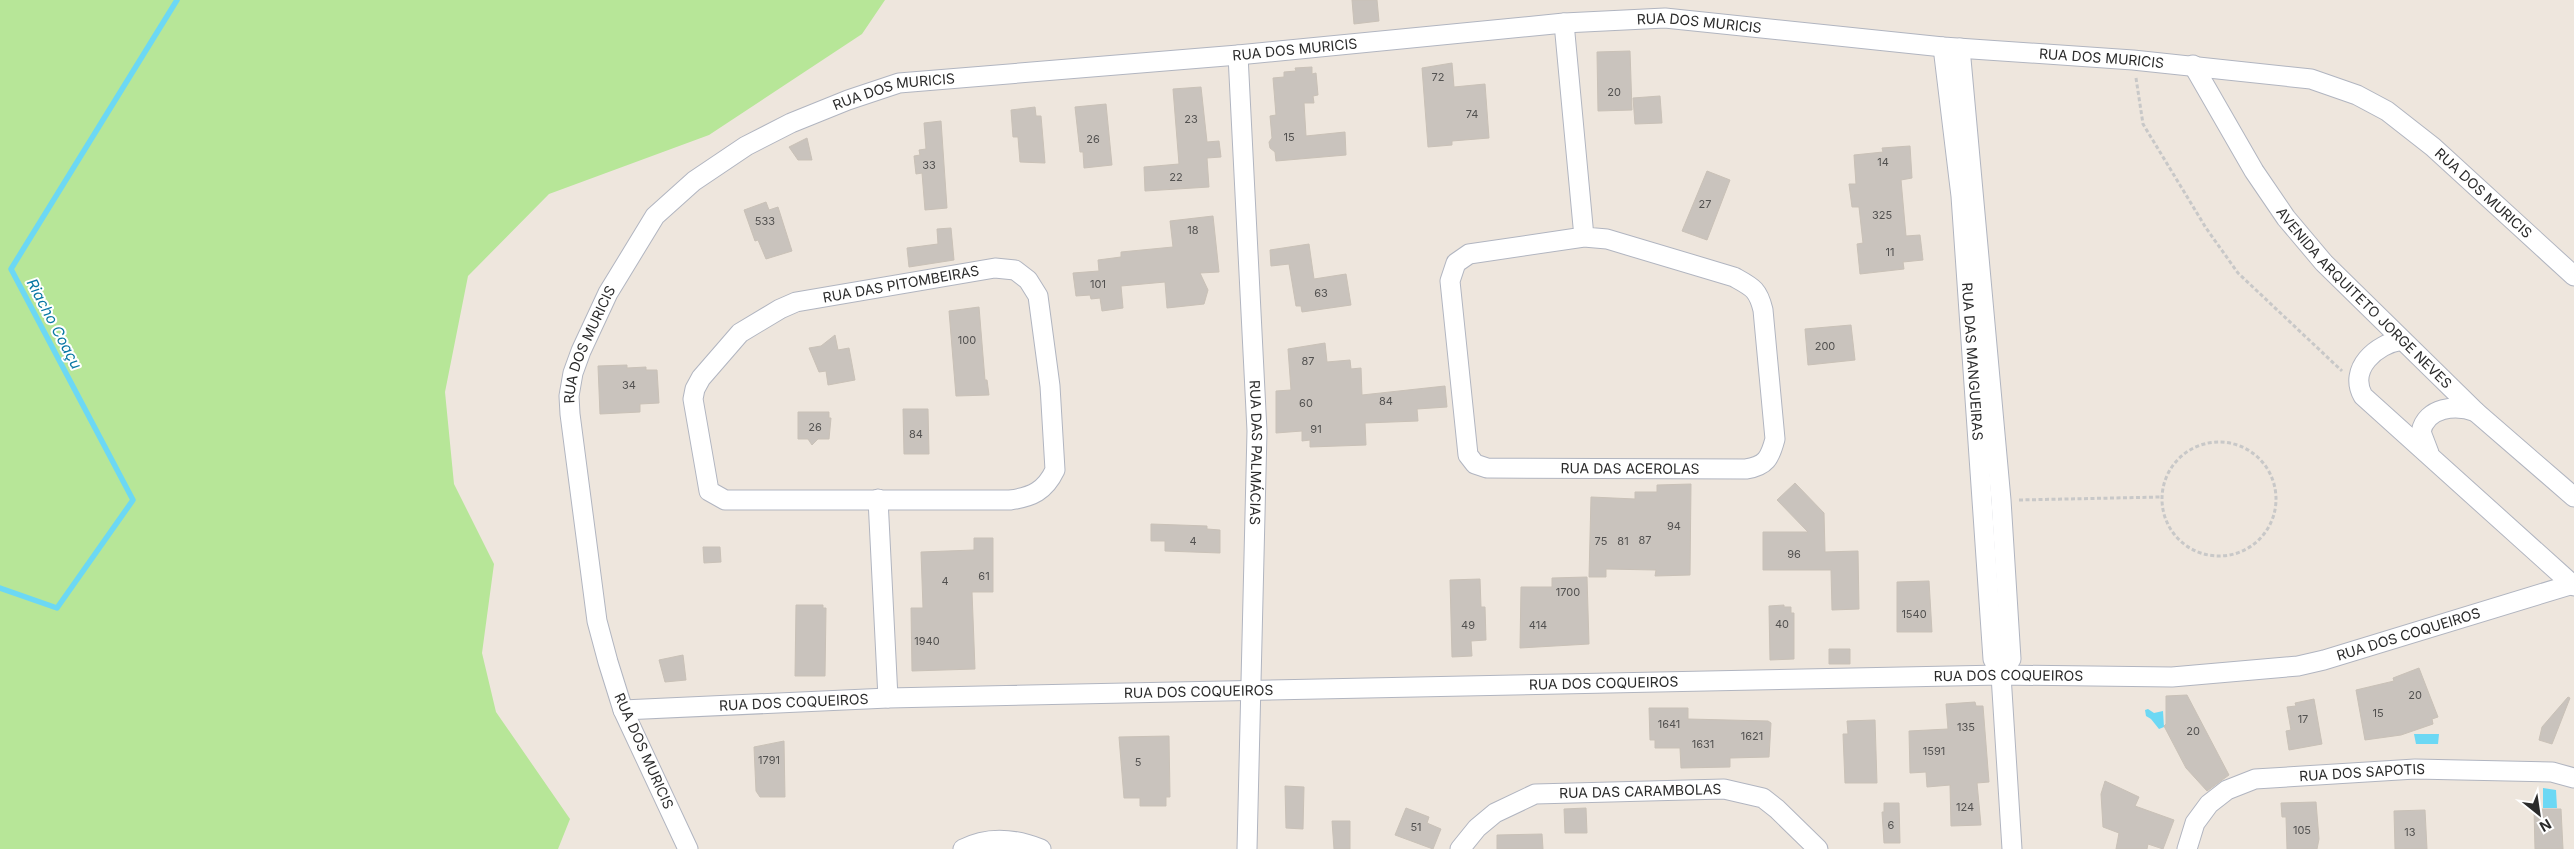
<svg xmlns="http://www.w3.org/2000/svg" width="2574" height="849" viewBox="0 0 2574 849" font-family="Inter,sans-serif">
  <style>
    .green { fill: #b7e698 }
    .water { fill: #6cd8f4 }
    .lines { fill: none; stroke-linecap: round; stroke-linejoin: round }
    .stream { stroke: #6cd8f4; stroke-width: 5.5 }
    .building { fill: #c9c3bd; stroke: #c9c1b7 }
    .minor-casing { stroke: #b1b5c0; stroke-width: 21 }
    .path { stroke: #c8c8c8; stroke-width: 3; stroke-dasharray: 4 2.5; stroke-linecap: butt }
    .minor { stroke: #fff; stroke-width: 19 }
    .labels { text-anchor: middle; stroke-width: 4; stroke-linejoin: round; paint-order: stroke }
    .number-label { font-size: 11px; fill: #525150 }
    .street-label { font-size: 14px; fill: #2b2b2b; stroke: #fff }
    .water-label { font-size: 15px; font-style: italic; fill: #0877a3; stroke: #fff }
  </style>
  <rect width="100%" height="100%" fill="#eee6dd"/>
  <path class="green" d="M0 0H885L862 34 709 135 549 194 468 276 445 392 454 484 494 564 482 653 496 712 570 819 558 849H0Z"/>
  <path class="water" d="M2148 709 2154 713 2163 711 2164 727 2159 729 2151 719 2146 716 2145 710Z
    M2414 734H2439L2438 744H2416Z
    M2543 788 2556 790 2557 808H2543Z"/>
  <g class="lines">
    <path class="stream" d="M0 588 57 608 133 500 11 269 177 0"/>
  </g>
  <path class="building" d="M1352 0H1377L1379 21 1354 24Z
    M1630 51 1632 110 1598 111 1597 52Z
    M1452 63 1454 87 1485 84 1489 138 1452 141V145L1428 147 1422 68Z
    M1312 67V74L1316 73 1318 95 1313 96 1314 103H1304L1306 136 1345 132 1346 155 1276 161 1275 152 1270 148 1269 142 1272 138 1270 116 1276 115 1273 78 1284 77V72L1296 71 1295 68Z
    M1201 87 1207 142 1219 141 1221 157 1207 158 1209 187 1145 191 1144 167 1179 164 1173 89Z
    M1660 96 1662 123 1635 124 1633 98Z
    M1106 104 1112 165 1084 168 1083 152H1080L1075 107Z
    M1035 107 1036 116H1041L1045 163 1020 162 1018 137H1013L1011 110Z
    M941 121 947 208 925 210 922 173 916 174 914 156 920 155 919 150 926 149 924 123Z
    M807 138 812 160H798L789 147Z
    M1910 146 1912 178 1901 180 1906 236 1920 235 1923 260 1903 262 1904 269 1860 274 1857 244 1863 243 1859 207H1852L1849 184H1856L1854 155 1883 152 1882 148Z
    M1707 171 1730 180 1707 240 1682 231Z
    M766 202 769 210 778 207 792 251 766 259 758 240 755 241 744 210Z
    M1213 216 1219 272 1200 273 1208 290 1204 304 1167 308 1165 282 1121 286 1123 308 1102 311 1100 298 1091 299 1090 295 1076 296 1073 273 1099 271 1098 260 1121 257V252L1173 247 1170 221Z
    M951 228 954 260 909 267 907 248 938 244 937 229Z
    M1309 244 1314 279 1346 274 1351 305 1302 312 1301 306H1296L1289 264 1271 266 1270 250Z
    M979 307 985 380H987L989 395 956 396 949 311Z
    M1851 325 1855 360 1808 365 1805 329Z
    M835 335 838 350 849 348 855 380 828 385 826 371 819 372 809 348 821 346Z
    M1325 343 1327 362 1350 360 1351 369 1361 368 1362 395 1445 386 1447 407 1417 409 1418 421 1365 423 1366 445 1310 447V440L1302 441V431L1276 433V391L1291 390 1288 349Z
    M627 365V368L646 367V370H657L659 403 640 404V412L600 414 598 366Z
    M903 409H928L929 454H904Z
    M798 412H829V418H831L829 439H818L812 445 808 439H798Z
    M1795 483 1824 513 1825 552 1858 551 1859 609 1832 610 1831 570H1763V532H1808L1777 500Z
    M1691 484 1690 575 1655 576 1656 570 1606 569V577H1589L1591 497 1635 499V492H1657V485Z
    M1151 524 1207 526V529L1220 530V553L1165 551V541H1151Z
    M974 538H993V592H972L975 669 912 671 911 608H923L921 552 974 550Z
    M703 547H720L721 562 704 563Z
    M1587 577 1589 644 1520 648 1521 587H1552V578Z
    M1480 579 1481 607H1485L1486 640 1471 641 1472 656 1452 657 1450 580Z
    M1929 581 1932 632H1897V582Z
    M796 605H823V608H826L825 676H795Z
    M1784 605V607H1791V613H1794V659L1770 660 1769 606Z
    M1829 649H1850V664H1829Z
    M683 655 686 680 665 682 659 660Z
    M2419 668 2438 717 2432 719 2433 724 2401 735 2365 740 2356 690 2394 681 2393 678Z
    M2187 695 2229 775 2207 791 2186 768 2164 726 2166 724V696Z
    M2568 697 2570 698 2552 744 2539 740 2542 727Z
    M2314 699 2322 744 2289 750 2286 731 2291 730 2287 707 2296 706 2295 703Z
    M1975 702 1976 706H1983L1989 782 1977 783 1981 825 1951 826 1950 785 1927 787 1926 772 1910 773 1909 731 1948 729 1946 704Z
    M1649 708H1688V719L1768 721 1771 723 1769 757 1730 758V767L1681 768 1680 748H1655V740H1650Z
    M1875 720 1877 783H1845L1843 734H1848L1847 721Z
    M1169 736 1170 797H1166V806H1140V798H1124L1119 737Z
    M784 741 785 797H760L756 791 754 747Z
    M2105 781 2139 797 2135 806 2174 820 2163 849 2148 844 2147 849H2116L2119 833 2103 827 2101 794Z
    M1285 786 1304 787 1303 829 1286 828Z
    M2316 802 2319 839 2317 849H2287L2286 817H2282L2281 803Z
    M1884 803H1899L1900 843H1884L1882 812H1884Z
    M1406 808 1429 817 1427 823 1441 829 1433 849 1395 835Z
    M1586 808 1587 833H1565L1564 809Z
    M2534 809H2561L2563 849H2535Z
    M2425 810 2427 849H2395L2394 811Z
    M1332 821H1350V849H1334Z
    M1542 834 1543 849H1497V835Z"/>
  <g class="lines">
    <g class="minor-casing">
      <g id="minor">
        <path id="s1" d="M1564 23 1584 237 1469 254 1456 263 1450 281 1468 455 1475 464 1487 468 1746 469C1766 466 1770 458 1775 439L1763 310C1758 289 1752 287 1734 277L1607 239 1584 237"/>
        <path id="s2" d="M1943 47 1961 196 1993 659 2001 675 2012 849"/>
        <path d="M1960 48 2001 500 2011 659 2001 675"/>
        <path id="s3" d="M1238 55 1257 431 1247 849"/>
        <path id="s4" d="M2193 65 2254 171 2286 218 2324 263 2477 413 2574 497"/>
        <path d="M995 268 1015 270 1028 280 1038 296 1050 386 1055 470C1045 491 1032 497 1010 500H725L709 491 693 399 695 389 701 378 740 333 780 309 796 302Z"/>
        <path d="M2402 340C2376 344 2348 369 2363 396L2574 586"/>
        <path d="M2429 453 2421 432C2426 407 2456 404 2476 412"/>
        <path d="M878 499 888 698"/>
        <path id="s5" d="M623 710 888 698 2001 675 2172 677 2298 666 2324 660 2573 584"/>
        <path id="s6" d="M688 849 623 710 608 662 597 621 570 414 569 396 573 373 581 351 608 293 655 216 694 181 746 146 791 123 848 100 899 83 1238 55 1564 23 1665 18 1943 47 2133 60 2311 79 2357 95 2387 111 2433 147 2574 276"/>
        <path d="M963 849C988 836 1016 839 1041 849"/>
        <path id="s7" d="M1460 849 1477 828 1495 813 1535 794 1724 789 1763 798 1777 809 1818 849"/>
        <path id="s8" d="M2187 849 2195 823 2209 804 2227 790 2255 779 2415 769 2552 772 2574 778"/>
      </g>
    </g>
    <path class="path" d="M2136 78 2143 124 2206 228 2238 273 2342 371
      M2162 499a57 57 0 1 1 114 0a57 57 0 1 1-114 0Z
      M2019 500 2161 497"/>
    <use href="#minor" class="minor"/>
  </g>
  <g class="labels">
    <g class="number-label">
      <text x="1438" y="81">72</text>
      <text x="1614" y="96">20</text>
      <text x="1472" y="118">74</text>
      <text x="1191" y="123">23</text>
      <text x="1289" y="141">15</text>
      <text x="1093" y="143">26</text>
      <text x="1883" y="166">14</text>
      <text x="929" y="169">33</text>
      <text x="1176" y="181">22</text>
      <text x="1705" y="208">27</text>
      <text x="1882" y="219">325</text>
      <text x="765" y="225">533</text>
      <text x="1193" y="234">18</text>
      <text x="1890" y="256">11</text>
      <text x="1098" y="288">101</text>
      <text x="1321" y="297">63</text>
      <text x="967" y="344">100</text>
      <text x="1825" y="350">200</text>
      <text x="1308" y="365">87</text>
      <text x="629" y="389">34</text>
      <text x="1386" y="405">84</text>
      <text x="1306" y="407">60</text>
      <text x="815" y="431">26</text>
      <text x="1316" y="433">91</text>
      <text x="916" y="438">84</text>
      <text x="1674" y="530">94</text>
      <text x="1645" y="544">87</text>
      <text x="1193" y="545">4</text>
      <text x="1601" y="545">75</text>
      <text x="1623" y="545">81</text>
      <text x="1794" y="558">96</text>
      <text x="984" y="580">61</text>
      <text x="945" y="585">4</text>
      <text x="1568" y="596">1700</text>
      <text x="1914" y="618">1540</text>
      <text x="1782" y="628">40</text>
      <text x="1468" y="629">49</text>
      <text x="1538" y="629">414</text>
      <text x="927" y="645">1940</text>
      <text x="2415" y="699">20</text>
      <text x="2378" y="717">15</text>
      <text x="2303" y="723">17</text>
      <text x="1669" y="728">1641</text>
      <text x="1966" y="731">135</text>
      <text x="2193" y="735">20</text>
      <text x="1752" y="740">1621</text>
      <text x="1703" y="748">1631</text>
      <text x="1934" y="755">1591</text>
      <text x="769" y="764">1791</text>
      <text x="1138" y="766">5</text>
      <text x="1965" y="811">124</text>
      <text x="1891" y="829">6</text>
      <text x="1416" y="831">51</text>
      <text x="2302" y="834">105</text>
      <text x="2410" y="836">13</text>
    </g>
    <g class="street-label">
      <text dy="5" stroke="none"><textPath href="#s6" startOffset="1758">RUA DOS MURICIS</textPath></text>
      <text dy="5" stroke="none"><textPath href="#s6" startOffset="1352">RUA DOS MURICIS</textPath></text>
      <text dy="5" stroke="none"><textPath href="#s6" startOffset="2162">RUA DOS MURICIS</textPath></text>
      <text dy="5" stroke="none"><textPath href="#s6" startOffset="948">RUA DOS MURICIS</textPath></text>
      <text dy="5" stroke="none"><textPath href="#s6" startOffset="2582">RUA DOS MURICIS</textPath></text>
      <text transform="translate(901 284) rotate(-10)" y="5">RUA DAS PITOMBEIRAS</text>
      <text dy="5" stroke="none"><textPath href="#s4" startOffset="291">AVENIDA ARQUITETO JORGE NEVES</textPath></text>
      <text dy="5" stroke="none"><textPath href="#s6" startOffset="528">RUA DOS MURICIS</textPath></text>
      <text dy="5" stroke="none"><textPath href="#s2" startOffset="316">RUA DAS MANGUEIRAS</textPath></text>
      <text dy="5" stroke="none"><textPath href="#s3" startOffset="398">RUA DAS PALMÁCIAS</textPath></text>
      <text dy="5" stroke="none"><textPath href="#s1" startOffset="708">RUA DAS ACEROLAS</textPath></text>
      <text dy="5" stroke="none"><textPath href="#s5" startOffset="1791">RUA DOS COQUEIROS</textPath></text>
      <text dy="5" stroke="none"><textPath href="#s5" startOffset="1386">RUA DOS COQUEIROS</textPath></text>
      <text dy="5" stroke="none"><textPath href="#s5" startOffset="981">RUA DOS COQUEIROS</textPath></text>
      <text dy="5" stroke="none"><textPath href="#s5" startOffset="576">RUA DOS COQUEIROS</textPath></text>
      <text dy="5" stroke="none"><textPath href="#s5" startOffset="171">RUA DOS COQUEIROS</textPath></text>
      <text transform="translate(644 751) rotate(66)" y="5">RUA DOS MURICIS</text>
      <text dy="5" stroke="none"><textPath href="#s8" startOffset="211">RUA DOS SAPOTIS</textPath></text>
      <text dy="5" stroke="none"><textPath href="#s7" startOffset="200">RUA DAS CARAMBOLAS</textPath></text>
    </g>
    <g class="water-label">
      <text transform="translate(54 324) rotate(62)" y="5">Riacho Coaçu</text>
    </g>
  </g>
  <g transform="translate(2539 814) rotate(150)" stroke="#ffffff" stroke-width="4" paint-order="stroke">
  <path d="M0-4L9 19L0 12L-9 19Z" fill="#2b2b2b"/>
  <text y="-8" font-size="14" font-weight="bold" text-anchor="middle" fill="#2b2b2b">N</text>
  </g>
</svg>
